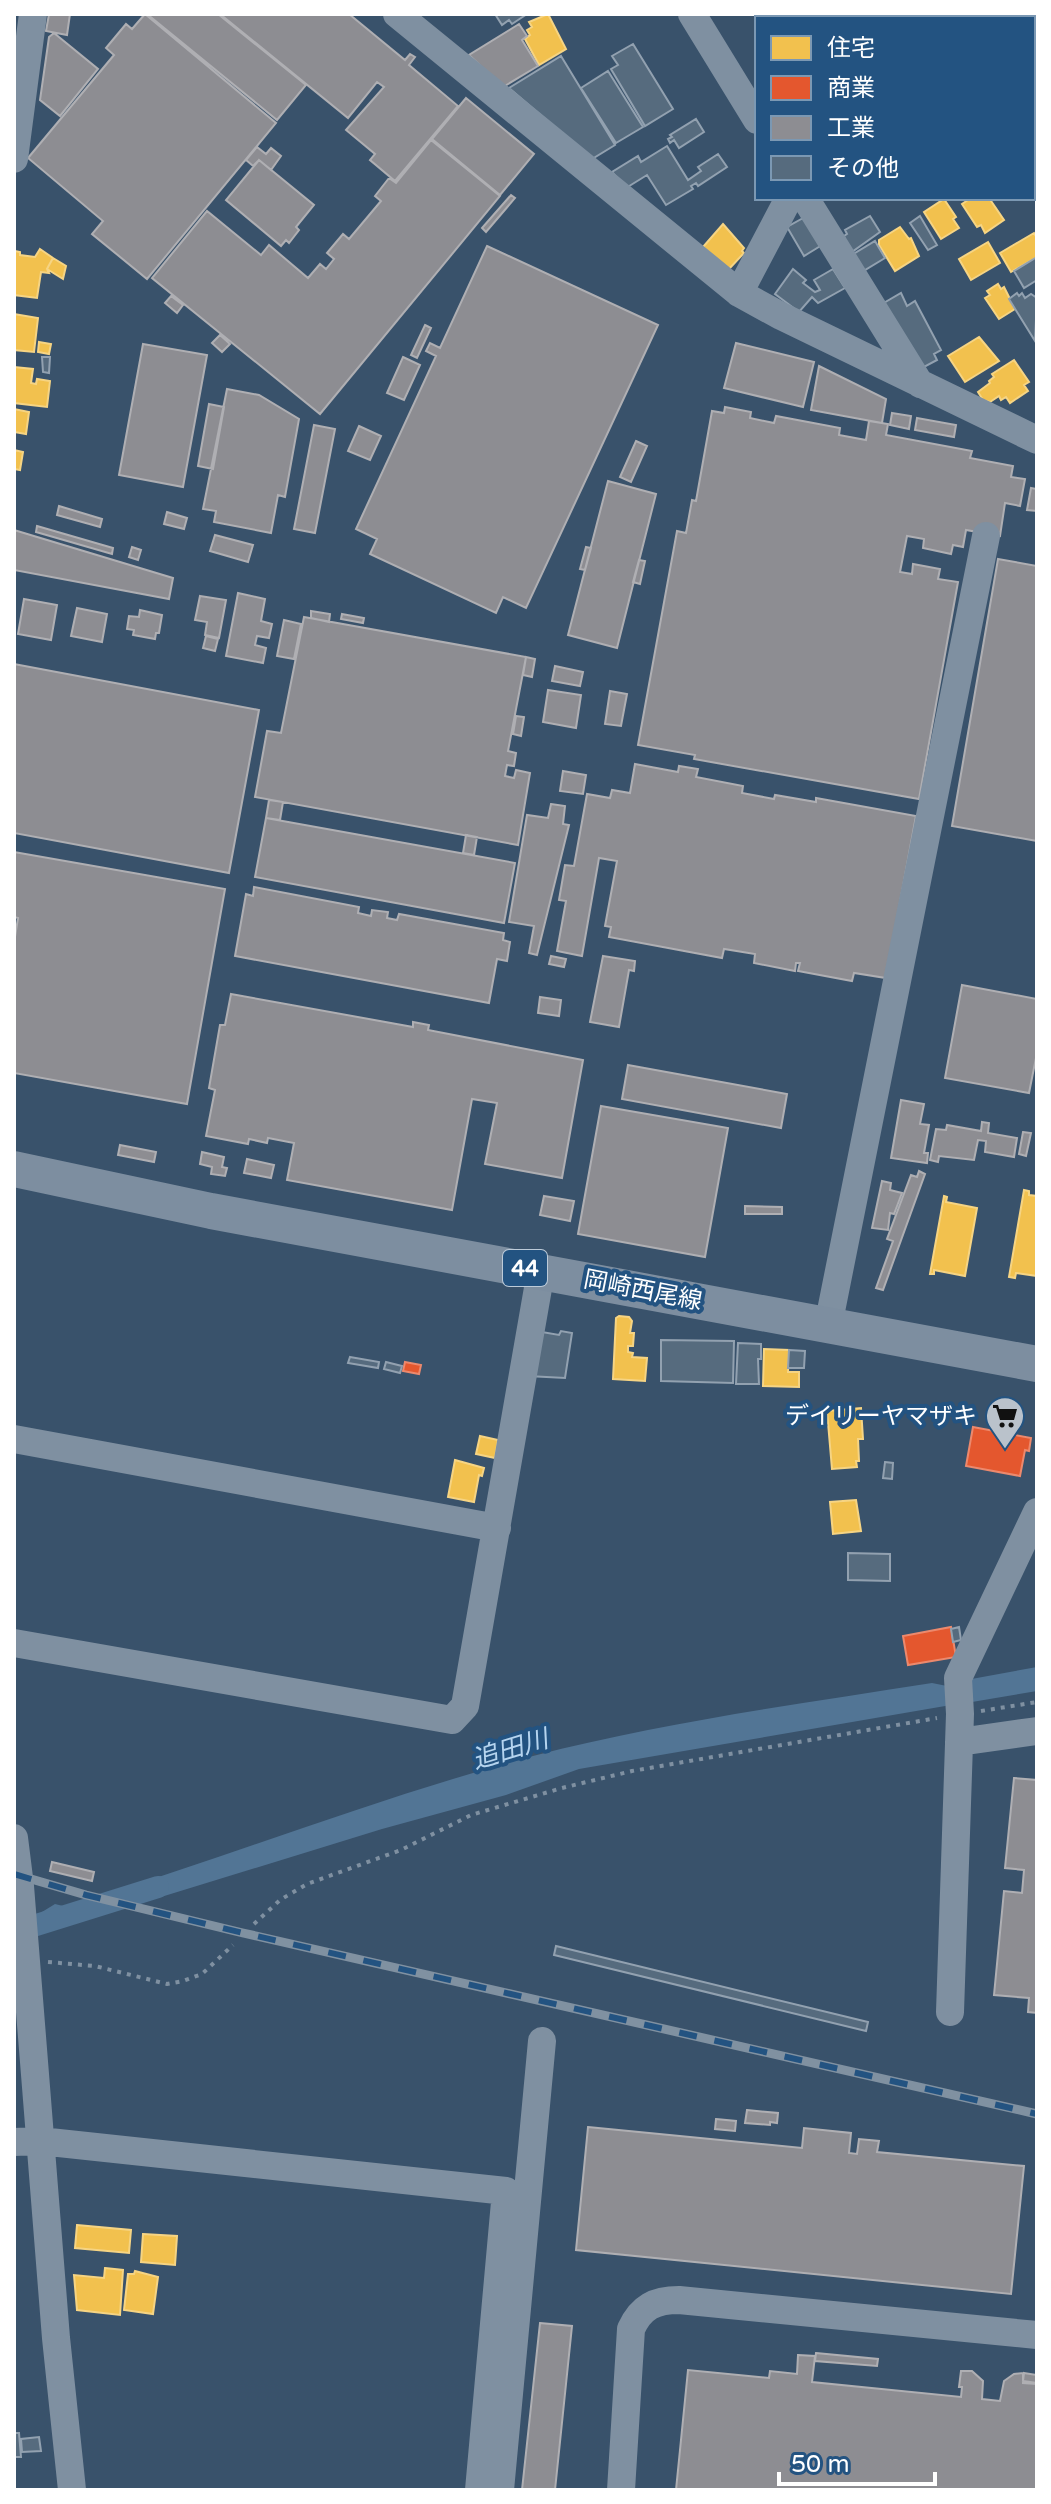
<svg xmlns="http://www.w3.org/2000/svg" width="1051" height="2504" viewBox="0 0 1051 2504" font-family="'Varela Round','Noto Sans JP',sans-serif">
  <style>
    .water { fill: #527595 }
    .homes { fill: #f2c14e; stroke: #f6d483; stroke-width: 2 }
    .shops { fill: #e4572e; stroke: #ec896d; stroke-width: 2 }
    .industry { fill: #8d8d92; stroke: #afafb3; stroke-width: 2 }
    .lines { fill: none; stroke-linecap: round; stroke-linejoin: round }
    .canal { stroke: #527595; stroke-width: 22 }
    .building { fill: #566b7e; stroke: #92a1b0; stroke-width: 2 }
    .path { stroke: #7f90a1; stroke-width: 4; stroke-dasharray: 4 6; stroke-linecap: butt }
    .minor { stroke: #7f90a1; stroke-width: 28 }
    .major { stroke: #7d8ea0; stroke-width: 36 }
    .rail-casing { stroke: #8091a1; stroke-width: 9 }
    .rail { stroke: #235381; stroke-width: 6; stroke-dasharray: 18; stroke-linecap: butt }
    .labels { text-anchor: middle; stroke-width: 8; stroke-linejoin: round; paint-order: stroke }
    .shield { fill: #235381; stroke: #bdcbd9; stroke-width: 2 }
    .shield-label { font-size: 22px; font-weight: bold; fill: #fff }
    .street-label { font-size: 24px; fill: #fff; stroke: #235381 }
    .poi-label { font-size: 24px; fill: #fff; stroke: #235381; text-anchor: end }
    .water-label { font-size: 26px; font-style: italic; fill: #b5d4ef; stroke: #235381 }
  </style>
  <rect width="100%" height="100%" fill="#39526b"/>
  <path class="water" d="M1037 1667V1691L966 1703V1680Z
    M932 1683 952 1687 951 1705 579 1769 506 1795 382 1829 148 1901 113 1892C253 1847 391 1794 533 1756 664 1722 799 1704 932 1683Z
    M55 1904 91 1913 47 1929 42 1912Z"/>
  <path class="homes" d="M548 14 566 49 539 65 525 39 530 35 527 30 532 27 529 22Z
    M971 198H989L1004 220 985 233 981 225 977 227 962 204Z
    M944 199 956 217 953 219 959 228 941 239 924 212Z
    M723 224 744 248 742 251 744 253 728 270 703 247Z
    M900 227 909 239 911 238 919 256 895 271 879 245V240Z
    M1034 233 1037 238V257L1011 272 1000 253Z
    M988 242 1000 263 971 280 959 259Z
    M40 249 53 258 47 269 49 273 41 272 37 298 14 295 15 251 20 252V255L35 257Z
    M53 258 66 266 63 279 47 269Z
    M998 284 1001 289 1004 287 1015 309 999 319 985 298 990 295 987 291Z
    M14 314 38 318 34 352 14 350Z
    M979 337 999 361 965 382 948 356Z
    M39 342 51 344 49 354 38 352Z
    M1014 360 1029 382 1024 385 1028 391 1010 403 1006 397 1001 400 999 396 990 402 983 400 978 392 990 383 989 381 994 377 992 374Z
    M14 367 33 369 31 383 36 384 37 379 50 381 47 407 14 403Z
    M14 409 29 412 26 434 14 432Z
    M14 450 23 452 20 470 14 469Z
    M1024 1190 1029 1191V1195L1037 1196V1276L1016 1273 1015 1278 1009 1277Z
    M944 1196 947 1197 946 1202 977 1208 965 1276 934 1270V1274H930Z
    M619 1316 629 1317 632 1321 630 1333H634L633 1346H628V1352L633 1353 632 1357 647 1358 645 1381 613 1379 616 1318Z
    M764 1349 789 1350 788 1372H799V1387L763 1386Z
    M861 1408 863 1439H858L859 1461H856L857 1467 832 1469 827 1411Z
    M480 1436 498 1440 495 1458 476 1454Z
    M455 1460 484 1468 482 1476 479 1475 474 1502 448 1497Z
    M856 1500 861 1531 833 1534 830 1502Z
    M77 2225 131 2230 129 2253 75 2248Z
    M143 2234 177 2236 175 2265 141 2262Z
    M105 2268 123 2270 120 2315 77 2310 74 2275 104 2278Z
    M135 2271 158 2277 153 2314 124 2310 128 2274H134Z"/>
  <path class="shops" d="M405 1362 421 1365 419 1374 403 1371Z
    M973 1427 1031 1438 1029 1451 1025 1450 1020 1476 966 1466Z
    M951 1627 956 1657 908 1665 903 1636Z"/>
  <path class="industry" d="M49 14H70L67 35 46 31Z
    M145 14 276 123 147 279 92 234 103 221 28 158 114 55 106 48 126 24 132 29Z
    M147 14H218L306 85 277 120Z
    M220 14H349L405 60 410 54 415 57 409 65 458 106 395 181 370 160 375 154 346 130 384 87 377 82 348 118Z
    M519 24 527 36 522 40 538 66 503 87 469 55Z
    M54 33 98 69 60 116 40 100 49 37Z
    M466 98 534 154 500 195 432 139Z
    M431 140 500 196 320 414 152 278 207 211 261 255 269 245 308 278 320 264 326 269 334 259 327 253 343 234 349 239 381 201 375 196 389 178 396 183Z
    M257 147 266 154 271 148 281 156 271 170 259 160 253 166 246 160Z
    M259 160 314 205 296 227 299 230 289 243 286 240 281 246 226 200Z
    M511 195 515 198 486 232 482 228Z
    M487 246 658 325 526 608 503 597 496 613 370 554 377 539 356 529 436 356 426 351 430 343 440 348Z
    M171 296 183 305 177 313 165 303Z
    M425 325 431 328 417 358 411 355Z
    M220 335 230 344 222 352 212 343Z
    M736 343 814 362 803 407 724 388Z
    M143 344 207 355 183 487 119 475Z
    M403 357 420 365 404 400 387 393Z
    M819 366 886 399 882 423 811 410Z
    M227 389 259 395 299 419 285 497 278 495 271 533 214 522 216 511 203 509Z
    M209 404 224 407 213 469 198 466Z
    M725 407 751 412 750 418 774 423 776 416 840 428 839 435 866 440 869 421 888 424 886 435 972 451 970 458 1013 466 1011 477 1025 479 1020 506 1005 503 1000 536 966 530 963 547 953 545 951 554 923 548 924 539 907 536 900 572 912 574 913 564 940 569 938 579 958 582 919 799 694 759 695 755 638 745 677 531 686 533 692 500 696 501 712 411 724 413Z
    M892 413 911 416 909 429 890 425Z
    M917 418 956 425 954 437 915 430Z
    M314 425 335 429 315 533 294 529Z
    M359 426 381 436 370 460 348 451Z
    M636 441 647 446 631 482 620 477Z
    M608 481 656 494 617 648 568 635Z
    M1031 488 1037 489V511L1027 510Z
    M59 506 102 519 100 527 57 515Z
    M167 512 187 518 184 529 164 524Z
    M37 526 113 548 112 554 36 532Z
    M14 530 173 578 169 599 14 570Z
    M215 535 253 545 248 562 210 551Z
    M132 547 141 550 138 560 129 557Z
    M586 547 591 548 585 570 580 569Z
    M998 559 1037 566V841L952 826Z
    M639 560 645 561 640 584 633 582Z
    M238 593 265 599 261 621 272 624 269 638 257 636 255 645 266 648 263 663 226 656Z
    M200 596 226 600 219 638 205 635 207 622 195 620Z
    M24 599 57 605 51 640 18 634Z
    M77 608 107 614 102 642 71 636Z
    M140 610 162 615 159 633H156L155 639 133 635 134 630 127 629 129 616 139 617Z
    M311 611 330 614 329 622 311 618Z
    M342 614 364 618 363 623 341 619Z
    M304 617 526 657 508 751 516 753 514 766 507 765 505 776 514 778 516 770 530 773 518 845 255 797 267 731 281 733Z
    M284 620 301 624 294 659 277 656Z
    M206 636 218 639 215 651 203 648Z
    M526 657 535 659 532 677 523 675Z
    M14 664 259 710 229 873 14 833Z
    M555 666 583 672 580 686 552 681Z
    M548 690 581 695 576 728 543 722Z
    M610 691 627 694 621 726 605 724Z
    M516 716 524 717 521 736 513 734Z
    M635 764 678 772 679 766 698 769 696 777 743 786 742 793 774 799 775 795 816 802V798L916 816 886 978 854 973 852 981 798 971 800 963H796L795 971 754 963 755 954 724 949 722 958 609 937 611 927 605 926 617 861 599 858 582 956 557 951 566 901 559 900 565 865 574 866 587 794 610 798 612 790 630 793Z
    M563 771 586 775 583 794 560 791Z
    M269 800 283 802 280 820 266 818Z
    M551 804 565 806 563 824 569 825 537 955 529 953 534 926 509 922 527 815 548 818Z
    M266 818 515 863 504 923 255 877Z
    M466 835 477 837 474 855 463 853Z
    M14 852 225 889 187 1104 14 1073V943L18 918 14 917Z
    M254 887 359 907 358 913 371 916 372 910 388 912 387 918 397 920 399 914 504 933 503 940 510 942 507 961 497 959 489 1003 235 956 246 894 253 896Z
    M551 956 566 959 564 967 549 964Z
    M603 956 635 961 634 971 629 970 619 1027 590 1022Z
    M962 985 1037 999V1053L1029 1093 945 1078Z
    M231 994 413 1027V1022L429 1025 428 1030 583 1060 562 1178 485 1164 497 1103 472 1099 452 1210 287 1180 294 1143 268 1138 267 1143 249 1139 248 1144 206 1136 215 1090 209 1088 220 1025H225Z
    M540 997 561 1000 559 1016 538 1013Z
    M628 1065 787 1094 781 1128 622 1099Z
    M901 1100 924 1104 920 1124 929 1125 924 1153H928L927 1163 891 1158Z
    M601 1106 728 1128 705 1257 578 1234Z
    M982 1122 989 1123 988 1133 1017 1138 1014 1157 985 1152 986 1141 978 1140 974 1160 939 1156 938 1162 930 1160 936 1129 946 1130 947 1125 981 1131Z
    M1023 1132 1031 1133 1026 1156 1019 1154Z
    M120 1145 156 1152 154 1162 118 1155Z
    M202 1152 224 1157 222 1167 227 1168 225 1176 211 1174 212 1167 200 1164Z
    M247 1159 274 1165 271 1178 244 1173Z
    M919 1171 925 1174 883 1290 876 1288 893 1241 887 1239 911 1175 917 1177Z
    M882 1181 891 1183 890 1190 902 1193 894 1214 890 1213 888 1230 872 1228Z
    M544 1196 574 1201 570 1221 540 1215Z
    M745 1206 782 1207V1214H745Z
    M1014 1778 1037 1780V2013L1028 2012 1029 1998 994 1995 1004 1891 1022 1893 1024 1870 1005 1868Z
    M52 1862 94 1872 92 1881 50 1871Z
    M747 2110 778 2113 777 2123 770 2122V2125L745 2123Z
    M716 2119 736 2121 735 2131 715 2129Z
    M588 2127 802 2148 804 2128 851 2133 849 2153 857 2154 859 2139 879 2141 877 2152 1024 2166 1011 2294 576 2250Z
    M540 2323 572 2326 555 2490H522Z
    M816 2353 878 2359 877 2366 815 2361Z
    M798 2355 815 2356 812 2382 961 2397 962 2387H959L961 2371H972L983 2381 982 2399 1000 2401 1004 2381 1014 2374 1023 2373V2383L1037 2384V2490H676L688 2370 769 2378 770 2371 797 2374Z
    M1024 2373 1037 2375V2383L1023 2381Z"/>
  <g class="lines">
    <path class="canal" d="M14 1932 158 1887"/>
  </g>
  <path class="building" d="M495 14H527L512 24 509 20 502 25Z
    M633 44 673 109 645 126 611 69 618 65 612 56Z
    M561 56 615 145 592 159 509 88Z
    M608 71 643 127 616 143 581 88Z
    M696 119 704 132 679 148 674 140 670 143 668 139 672 137 670 135Z
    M667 146 688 180 701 171 698 167 718 154 727 167 698 186 696 183 691 186 693 189 666 205 647 175 626 188 612 172 638 156 641 162Z
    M870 216 880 232 849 254 844 236 847 234 845 230Z
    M920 216 937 245 928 250 910 223Z
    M805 217 822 245 804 256 787 227Z
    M875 241 885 258 860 273 850 256Z
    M1037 257V280L1024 288 1014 271Z
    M793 269 806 280 803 283 815 292 820 290 814 280 833 269 845 288 818 303 812 297 799 312 775 294Z
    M901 293 907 306 915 301 941 350 934 354 937 360 924 367 882 304Z
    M1017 293 1019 296 1022 293 1025 298 1031 294 1037 298 1035 341 1009 299Z
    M42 357H50L49 373 43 372Z
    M536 1331 559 1335 561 1331 572 1333 565 1378 528 1376Z
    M661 1340 734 1341 733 1383 661 1381Z
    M738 1343 761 1344V1359H758L759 1384H736Z
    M789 1350 805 1351 804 1368H788Z
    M350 1357 379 1362 378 1368 348 1363Z
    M386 1362 402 1366 400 1373 384 1369Z
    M885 1462 893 1463 892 1479 883 1478Z
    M848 1553 890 1554V1581L848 1580Z
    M959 1627 961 1640 953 1642 951 1629Z
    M556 1946 868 2022 866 2031 554 1955Z
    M14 2433H19L21 2457H14Z
    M39 2437 41 2451 22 2452 21 2439Z"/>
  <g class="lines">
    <path class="path" d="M868 18 870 14
      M981 1711 1037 1702
      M254 1924 280 1900 307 1884 401 1850 471 1815 562 1788 632 1771 937 1718
      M48 1962 95 1966 167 1984 183 1981 202 1974 233 1945"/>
    <path class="minor" d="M397 14 739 293 781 316 1037 440
      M692 14 757 120
      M1018 14 1021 18
      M1033 38 1037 44
      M14 159 33 14
      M805 198 920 384
      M739 293 789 198
      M828 1326 986 536
      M14 1439 497 1528
      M14 1643 452 1720 465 1706 541 1271
      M959 1742 1037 1731
      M14 1838 20 1886 56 2338 72 2490
      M950 2012 960 1714 958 1678 1037 1512
      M14 2142 40 2141 506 2191 479 2490
      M500 2490 542 2041
      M621 2490 631 2329C641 2307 655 2300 679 2300L1037 2335"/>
    <path class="major" d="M14 1169 211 1211 1037 1364"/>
    <g class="rail-casing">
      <path id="rail" d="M14 1874 86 1895 243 1933 1037 2114"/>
    </g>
    <use href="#rail" class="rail"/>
  </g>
  <defs>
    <g id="supermarket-pin" transform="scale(2)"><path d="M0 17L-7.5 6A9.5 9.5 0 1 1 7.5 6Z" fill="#bac2cb" stroke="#235381"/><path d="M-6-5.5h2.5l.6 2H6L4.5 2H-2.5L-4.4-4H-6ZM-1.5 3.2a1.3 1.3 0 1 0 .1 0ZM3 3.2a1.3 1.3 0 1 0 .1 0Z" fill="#111"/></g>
  </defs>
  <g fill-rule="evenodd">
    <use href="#supermarket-pin" x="1005" y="1416"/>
  </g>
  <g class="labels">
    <rect class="shield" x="503" y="1250" width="44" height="36" rx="6"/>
    <g class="shield-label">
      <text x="525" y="1276">44</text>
    </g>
    <g class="street-label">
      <text transform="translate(643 1290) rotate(11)" y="8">岡崎西尾線</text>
    </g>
    <g class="poi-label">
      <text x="977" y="1424">デイリーヤマザキ</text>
    </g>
    <g class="water-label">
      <text transform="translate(510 1749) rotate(-17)" y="9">追田川</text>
    </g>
  </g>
  <rect width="1051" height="2504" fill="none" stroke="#ffffff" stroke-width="32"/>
  <rect x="755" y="16" width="280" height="184" fill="#235381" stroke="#7b98b3" stroke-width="2"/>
  <rect x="771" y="36" width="40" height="24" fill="#f2c14e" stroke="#7b98b3" stroke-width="2"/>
  <text x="827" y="56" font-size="24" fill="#ffffff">住宅</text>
  <rect x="771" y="76" width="40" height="24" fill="#e4572e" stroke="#7b98b3" stroke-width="2"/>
  <text x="827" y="96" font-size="24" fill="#ffffff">商業</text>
  <rect x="771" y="116" width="40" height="24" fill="#8d8d92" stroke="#7b98b3" stroke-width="2"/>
  <text x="827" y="136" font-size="24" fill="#ffffff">工業</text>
  <rect x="771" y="156" width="40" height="24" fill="#566b7e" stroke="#7b98b3" stroke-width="2"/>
  <text x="827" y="176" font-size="24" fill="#ffffff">その他</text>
  <path d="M779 2472v12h156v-12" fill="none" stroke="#ffffff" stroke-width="4"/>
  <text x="791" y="2472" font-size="24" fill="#ffffff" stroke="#235381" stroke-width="6" paint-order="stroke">50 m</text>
</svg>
